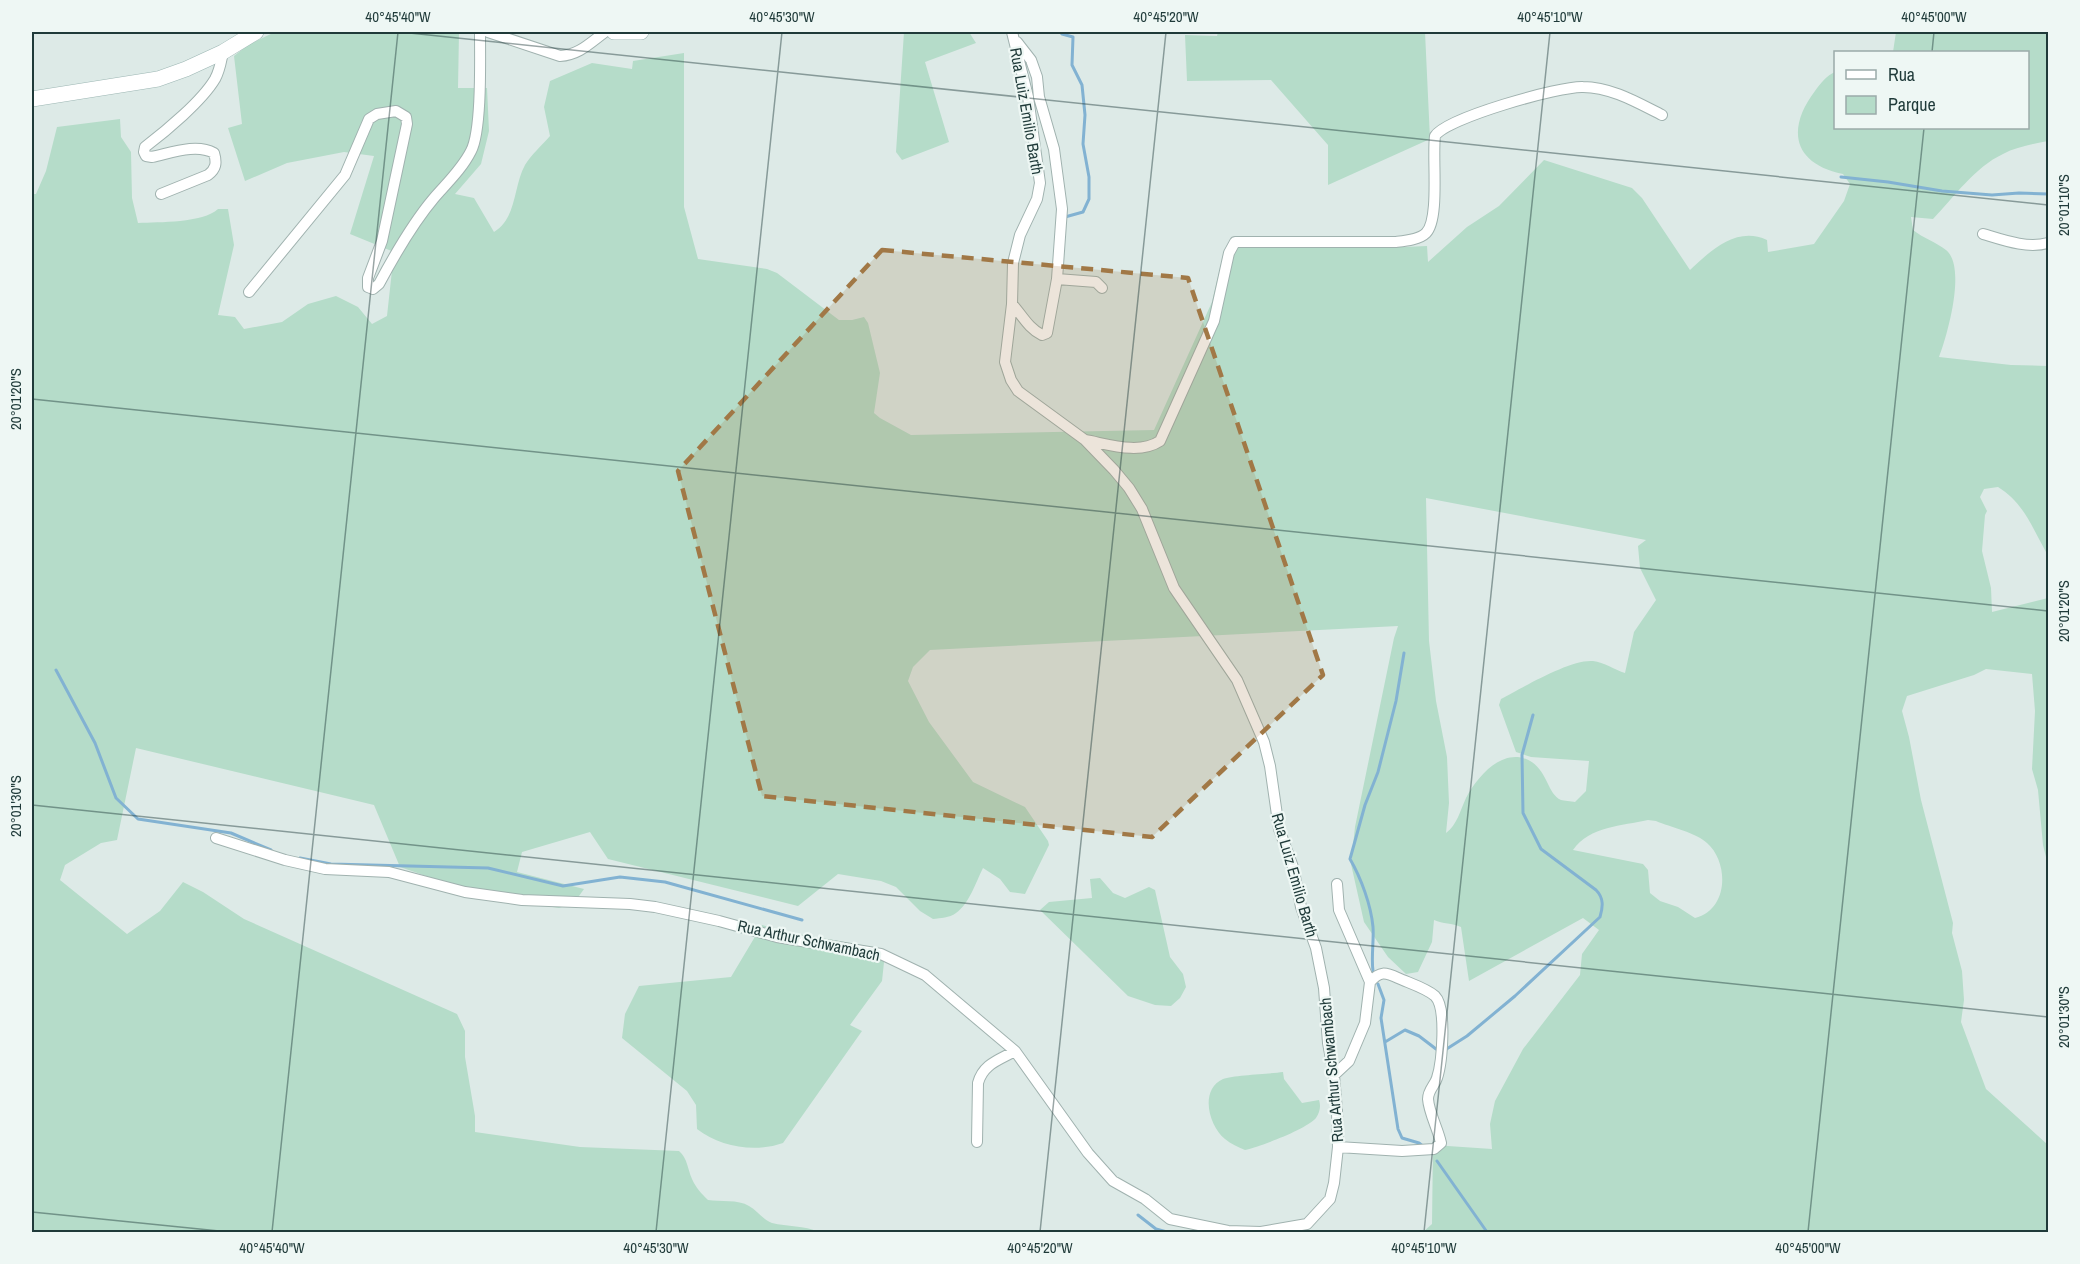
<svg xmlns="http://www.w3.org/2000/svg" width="2080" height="1264" viewBox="0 0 2080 1264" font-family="'Archivo Narrow',sans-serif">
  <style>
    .green { fill: #b5dcc9; fill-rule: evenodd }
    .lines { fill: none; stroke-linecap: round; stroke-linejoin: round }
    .stream { stroke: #82b2d2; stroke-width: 3 }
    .street-casing { stroke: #a0b2af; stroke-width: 12 }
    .secondary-casing { stroke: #9cb6b3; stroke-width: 16 }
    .street { stroke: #fff; stroke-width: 10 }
    .secondary { stroke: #fff; stroke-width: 15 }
    .marked { fill: #a17846; fill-opacity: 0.2; stroke: #a17846; stroke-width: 4.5; stroke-dasharray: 12 8; stroke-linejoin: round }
    .ticks { fill: none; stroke: #1f3a39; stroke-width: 1.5; stroke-opacity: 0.45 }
    .labels { text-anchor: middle; stroke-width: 4.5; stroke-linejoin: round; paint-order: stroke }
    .street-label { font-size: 16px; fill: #1f3a39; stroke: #eef7f4 }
    .neatline { fill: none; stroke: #1f3a39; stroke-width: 2 }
    .ticks-label { font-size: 15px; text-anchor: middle; fill: #1f3a39 }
  </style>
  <rect width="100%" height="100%" fill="#ddeae7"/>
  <path class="green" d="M275 32H459L458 88H487L489 131 481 164 455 194 474 198 494 232C517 218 513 187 525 165 531 155 542 145 550 136L544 107 550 81 592 63 632 69 633 61 684 53V207L698 259 767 269 777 273 839 320H852L864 317 868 323 880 373 874 413 880 418 911 435 1154 430 1212 302 1224 251 1230 241 1399 237 1404 247 1427 246 1428 262 1467 227 1499 206 1544 160 1632 188 1642 198 1690 270C1711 250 1737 226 1767 240L1768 252 1814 244 1844 201 1850 184 1843 174C1793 164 1786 129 1815 91 1820 84 1827 75 1835 72L1836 128H2028V52H1893L1896 32H2048V141C2033 144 2016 147 2003 154 1975 167 1954 197 1933 219L1911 217 1913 230C1923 238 1936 242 1946 250 1967 267 1947 336 1939 357L2011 365 2048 366V553L2046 552C2032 527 2023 502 1998 487L1984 489 1980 497 1987 511 1985 515 1982 551 1991 588 1992 612 2048 598V865L2043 845 2038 790 2032 769 2035 711 2032 674 1986 669 1974 675 1907 696 1902 711 1909 737 1921 800 1953 923 1952 933 1962 971 1964 1000 1961 1022 1986 1089 2048 1145V1232H1423L1432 1224 1433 1145 1492 1149 1490 1124 1495 1101 1523 1049 1580 975 1582 954 1599 930 1583 918 1469 981 1461 927C1452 923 1443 924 1434 920L1432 942 1418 972 1406 974 1388 957 1364 922 1351 864 1355 827 1394 638 1398 626 930 650 913 667 908 681 929 722 973 782 1025 807 1048 841 1049 845 1025 894 1010 892 1000 879 983 868C976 882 969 904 956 913 949 918 941 918 933 919L920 911 896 887 881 881 838 874 798 906 608 859 590 832 522 852 517 872 584 889 574 903 559 908 519 902 458 887 400 867 374 805 136 748 117 840 101 843 65 865 60 880 127 934 160 911 183 882 203 892 244 919 457 1014 465 1031V1057L475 1116V1132L580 1147 679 1151C688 1159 687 1168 692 1179 696 1188 701 1193 708 1200 720 1202 738 1199 749 1206 758 1211 763 1220 772 1223 787 1227 805 1225 818 1232H32V194H36L46 171 57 127 120 119 121 137 131 152 132 198 138 223C159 222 203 223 218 209H228L234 245 218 315 235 317 244 329 282 322 308 304 336 296 358 307 372 324 387 316 394 252 350 234 374 156 344 152 287 163 245 181 228 128 242 124 234 56 248 45ZM1426 498 1646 540 1638 546 1640 568 1656 600 1634 632 1625 673C1615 670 1604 662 1593 661 1570 659 1522 688 1501 699L1499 705 1516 752 1531 757 1589 761 1586 791 1575 802C1571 801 1564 801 1561 800 1546 793 1548 768 1526 759 1501 749 1477 777 1466 798 1460 811 1457 825 1446 833L1449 803 1447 757 1436 701 1429 641ZM1648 820 1656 821C1670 827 1697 833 1707 843 1729 862 1729 910 1695 918L1678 907 1660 901 1650 893 1648 870 1643 864 1573 850C1590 826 1622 826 1648 820Z
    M904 32H969L976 43 925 62 949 142 902 160 896 152Z
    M1218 32H1425L1430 139 1328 185V145L1271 80 1187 81 1185 35 1217 36Z
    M1100 878 1113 893 1125 898 1149 887 1155 890 1170 957 1183 974 1186 987 1180 998 1171 1006 1155 1005 1128 996 1040 910 1049 902 1092 898 1090 879Z
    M762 925 782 931 879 948 885 953 882 981 850 1025 862 1031 783 1143C755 1153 720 1147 697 1129L696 1105 687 1091 622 1038 625 1014 639 986 731 977Z
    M1283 1072 1284 1079 1302 1103 1319 1100C1321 1106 1320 1112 1316 1118 1305 1130 1261 1146 1245 1150 1238 1147 1231 1144 1225 1139 1209 1126 1199 1090 1223 1079 1234 1075 1270 1074 1283 1072Z"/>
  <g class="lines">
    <path class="stream" d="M1060 32 1062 34 1073 37 1072 65 1082 85 1085 115 1083 144 1089 177V199L1083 212 1065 217
      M1841 177 1888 182 1942 191 1992 195 2019 193 2048 194
      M56 670 95 743 116 798 138 819 231 833 271 850
      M300 858 331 864 488 868 563 886 620 877 665 882 802 920
      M1373 971C1371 956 1374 942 1373 927 1371 905 1361 878 1350 859L1365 805 1378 772 1396 701 1404 653
      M1378 984 1384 1000 1381 1018 1398 1129 1402 1138 1419 1143 1424 1147
      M1385 1042 1405 1030 1419 1036 1436 1049
      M1445 1050 1467 1036 1515 996 1600 917C1603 907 1604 898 1596 890L1541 849 1523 813 1522 755 1533 715
      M1437 1161 1487 1232
      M1138 1215 1156 1229 1167 1232"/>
    <g class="street-casing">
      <path id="street" d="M488 32 560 56C579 55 590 43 605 32
        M161 194 208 175C216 169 217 163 214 153 196 143 171 153 152 157L146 156 144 152 145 147C166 131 202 101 215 79 220 70 221 61 223 52
        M1983 234C2003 240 2027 249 2048 243
        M1057 279 1096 282 1102 288
        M249 292 345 175 369 119 377 114 396 111 406 117 407 124 382 241 368 278V287L373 289 379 284C395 254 412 224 434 198 447 183 462 169 471 151 482 130 480 58 480 32
        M1012 304C1022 315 1029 329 1042 335L1047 333 1057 279 1062 209 1054 149 1039 97 1037 77 1031 60 1017 42
        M1085 440C1108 444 1139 455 1160 441L1214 321 1229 253 1235 242H1395C1404 241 1419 240 1426 233 1440 219 1432 157 1435 136 1446 118 1560 86 1583 87 1611 87 1638 103 1662 115
        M216 838 285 860 325 869 389 872 465 892 522 900 630 904 655 907 719 921 777 937 881 954 925 975 1015 1051 1088 1153 1113 1181 1145 1199 1170 1219 1228 1231 1261 1232 1307 1224 1330 1199 1334 1183 1338 1147 1337 1111 1334 1075 1328 1043 1324 988 1316 948 1301 907 1293 867 1279 829 1270 766 1264 742 1237 680 1174 588 1142 509 1129 488 1114 470 1085 440 1018 391 1011 380 1005 362 1012 304 1013 263 1020 235 1037 199 1040 183 1028 97 1012 32
        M1334 1075 1349 1061 1365 1023 1370 982 1339 910 1337 884
        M977 1142 978 1083C983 1064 999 1060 1015 1051
        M1338 1147 1402 1151 1434 1149 1441 1143C1438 1129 1429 1113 1428 1099 1428 1090 1435 1085 1437 1078 1442 1063 1447 1008 1435 996 1426 988 1409 983 1398 978 1385 972 1380 971 1370 982"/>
    </g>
    <g class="secondary-casing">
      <path id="secondary" d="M614 32H641
        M32 99 158 79 186 69 223 52 256 32"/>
    </g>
    <use href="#street" class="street"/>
    <use href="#secondary" class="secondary"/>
  </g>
  <path class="marked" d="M882 250 1188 278 1323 675 1152 837 762 796 678 471Z"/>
  <path class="ticks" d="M400 32 2048 205M1932 52 1934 32M32 399 2048 611M32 805 2048 1017M32 1212 229 1232M272 1232 398 32M656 1232 782 32M1040 1232 1166 32M1424 1232 1550 32M1808 1232 1924 128"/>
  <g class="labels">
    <g class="street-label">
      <text transform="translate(1027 111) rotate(80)" y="6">Rua Luiz Emilio Barth</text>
      <text transform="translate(1295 875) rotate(74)" y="6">Rua Luiz Emilio Barth</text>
      <text transform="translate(809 940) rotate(12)" y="6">Rua Arthur Schwambach</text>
      <text transform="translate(1331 1070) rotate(-95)" y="6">Rua Arthur Schwambach</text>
    </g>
  </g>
  <rect width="2080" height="1264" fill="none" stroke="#eef7f4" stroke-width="66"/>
  <rect x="1834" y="51" width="195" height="78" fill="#eef7f4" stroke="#9baba9" stroke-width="1.5"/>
  <rect x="1846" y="70" width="30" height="9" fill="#ffffff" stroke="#9baba9" stroke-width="1.5"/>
  <text x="1888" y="81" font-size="18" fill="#1f3a39">Rua</text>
  <rect x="1846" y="96" width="30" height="18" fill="#b5dcc9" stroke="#9baba9" stroke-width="1.5"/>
  <text x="1888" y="111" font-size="18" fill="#1f3a39">Parque</text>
  <rect x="33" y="33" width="2014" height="1198" class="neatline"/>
  <g class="ticks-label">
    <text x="398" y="22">40°45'40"W</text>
    <text x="782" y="22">40°45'30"W</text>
    <text x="1166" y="22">40°45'20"W</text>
    <text x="1550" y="22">40°45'10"W</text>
    <text x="1934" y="22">40°45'00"W</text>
    <text transform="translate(2064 205) rotate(-90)" y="5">20°01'10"S</text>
    <text transform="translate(16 399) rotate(-90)" y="5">20°01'20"S</text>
    <text transform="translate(2064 611) rotate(-90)" y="5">20°01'20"S</text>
    <text transform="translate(16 806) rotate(-90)" y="5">20°01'30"S</text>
    <text transform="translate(2064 1017) rotate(-90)" y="5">20°01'30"S</text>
    <text x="272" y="1253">40°45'40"W</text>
    <text x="656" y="1253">40°45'30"W</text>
    <text x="1040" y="1253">40°45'20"W</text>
    <text x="1424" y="1253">40°45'10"W</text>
    <text x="1808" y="1253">40°45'00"W</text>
  </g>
</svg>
